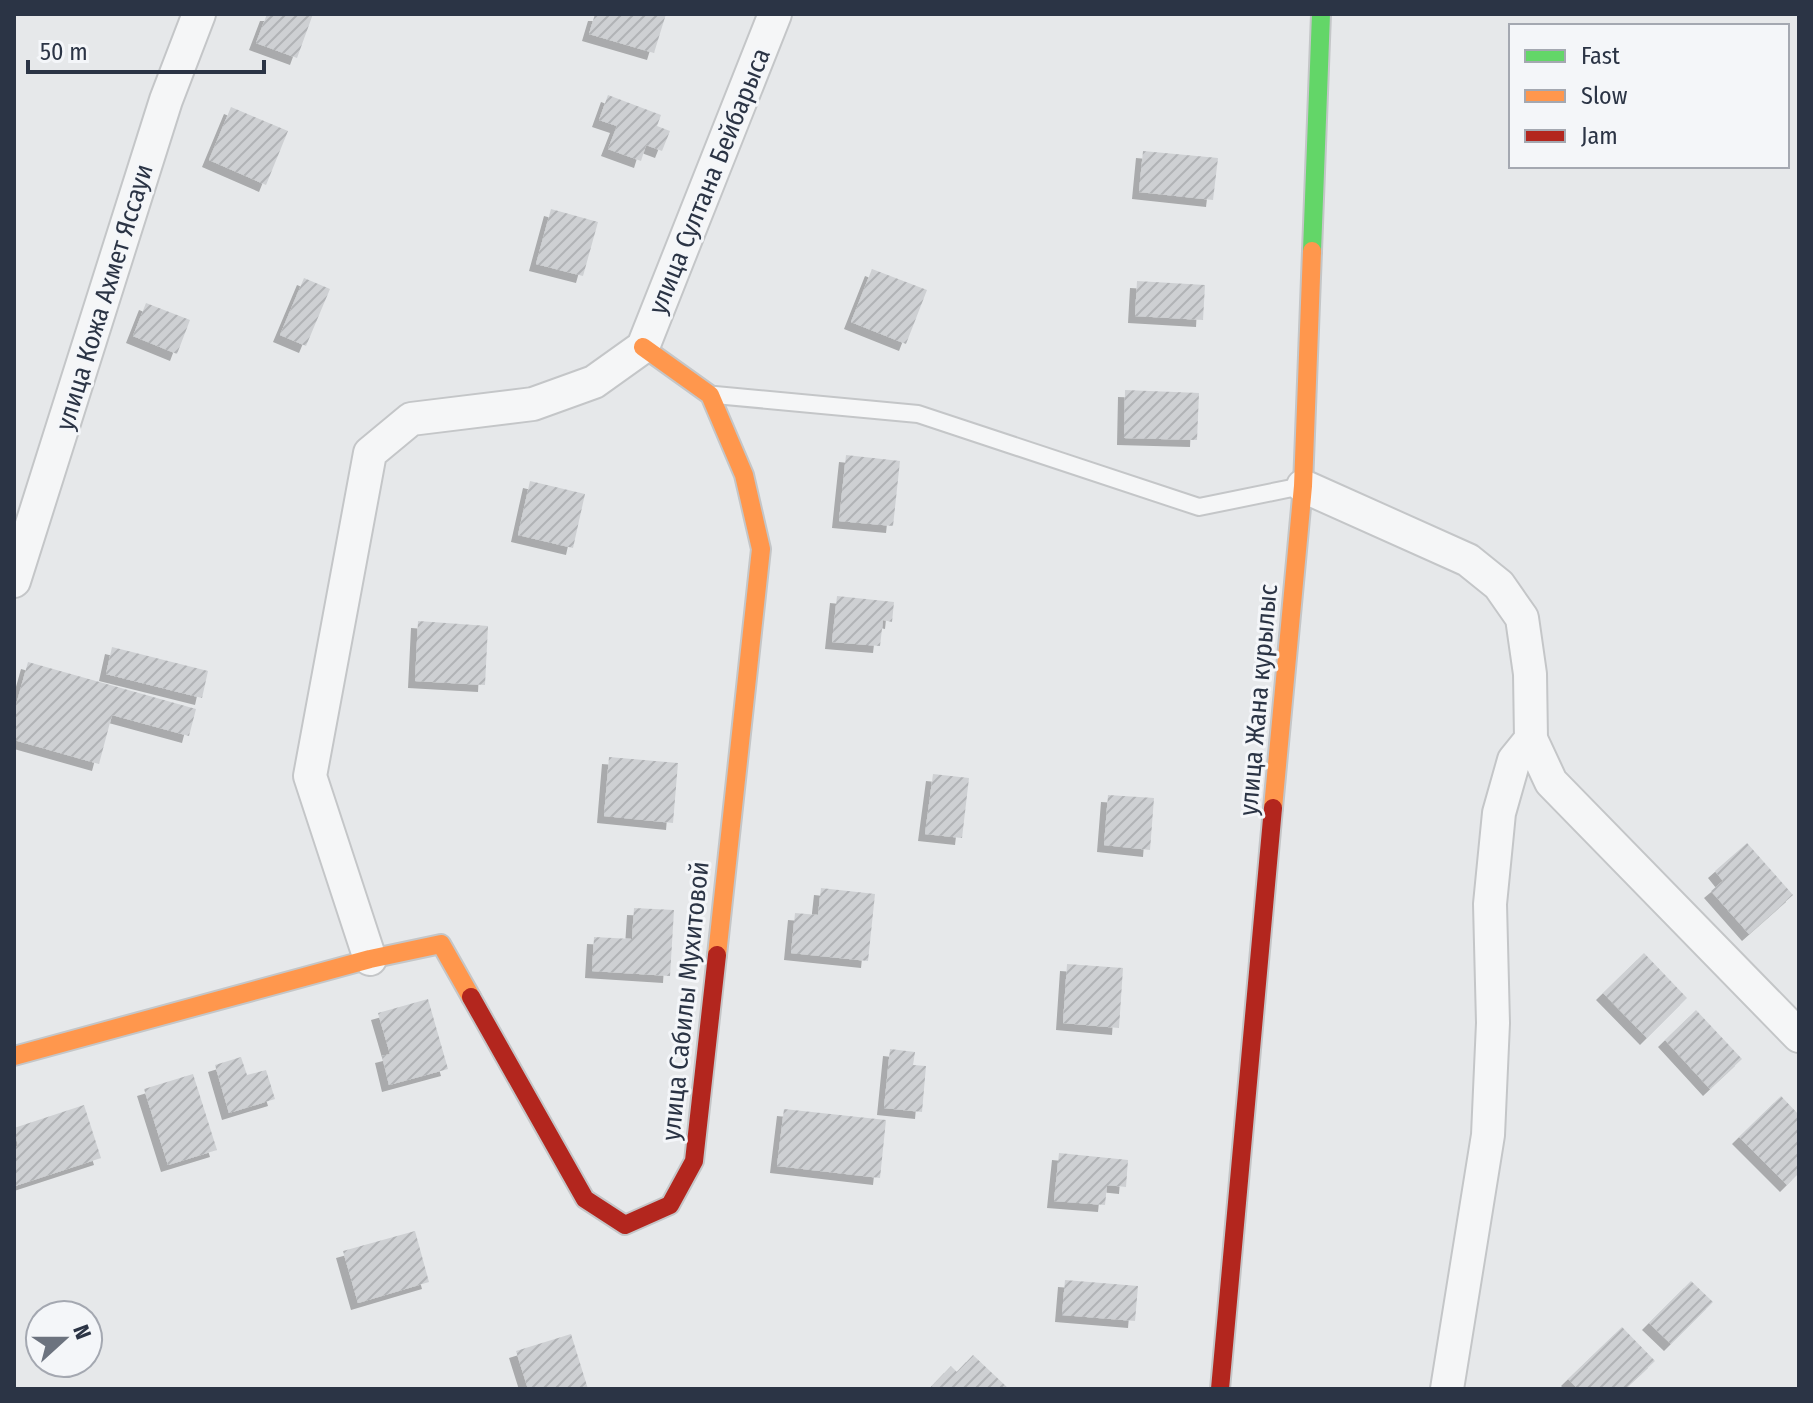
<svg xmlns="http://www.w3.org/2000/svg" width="1813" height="1403" viewBox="0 0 1813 1403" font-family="'Fira Sans Condensed',sans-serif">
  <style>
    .building { fill: url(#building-hatch); filter: url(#shadow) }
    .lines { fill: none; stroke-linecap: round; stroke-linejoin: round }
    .lane-casing { stroke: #c4c6c8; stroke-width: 20 }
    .street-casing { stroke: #c4c6c8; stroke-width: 36 }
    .fast-casing { stroke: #c4c6c8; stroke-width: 22 }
    .slow-casing { stroke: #c4c6c8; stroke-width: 22 }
    .jam-casing { stroke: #c4c6c8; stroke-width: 22 }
    .lane { stroke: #f5f6f7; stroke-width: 16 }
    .street { stroke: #f5f6f7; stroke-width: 32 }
    .fast { stroke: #63d668; stroke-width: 18 }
    .slow { stroke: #ff974d; stroke-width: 18 }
    .jam { stroke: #b3261e; stroke-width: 18 }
    .labels { text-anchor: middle; stroke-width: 6; stroke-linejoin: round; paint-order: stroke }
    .street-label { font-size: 26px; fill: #2b3445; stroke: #f4f6f9 }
  </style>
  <defs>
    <pattern id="building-hatch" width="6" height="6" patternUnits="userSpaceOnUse" patternTransform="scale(2)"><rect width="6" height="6" fill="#ced0d3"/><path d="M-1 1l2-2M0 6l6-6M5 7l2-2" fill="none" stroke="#b1b3b6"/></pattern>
    <filter id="shadow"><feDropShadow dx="-7" dy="7" stdDeviation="0" flood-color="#0004"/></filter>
  </defs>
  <rect width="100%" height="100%" fill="#e6e8ea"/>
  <path class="building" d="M267 14H313L297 58 256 43Z
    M595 14H666L654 53 589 34Z
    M608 95 661 115 657 126 670 131 662 151 646 145 641 161 608 149 617 126 599 120Z
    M231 107 288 131 266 185 209 160Z
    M1143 151 1218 158 1213 200 1139 192Z
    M551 209 598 222 583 276 536 264Z
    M872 269 927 290 906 344 851 322Z
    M304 278 330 289 306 346 280 335Z
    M1137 281 1205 285 1203 320 1135 316Z
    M146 303 190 320 177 354 133 336Z
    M1125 390 1199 393 1197 440 1124 438Z
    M846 455 900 461 893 526 839 521Z
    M530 481 585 494 573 548 518 535Z
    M837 596 894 602 892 622 883 620 880 646 832 642Z
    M418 621 488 626 485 685 415 681Z
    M112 647 208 671 202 698 106 674Z
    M28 662 196 709 189 736 112 715 99 764 14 740V712Z
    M609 757 678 763 673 823 604 816Z
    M933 774 969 778 962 838 925 834Z
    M1108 795 1154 798 1150 850 1104 845Z
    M1747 843 1793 895 1749 934 1711 891 1723 881 1715 871Z
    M821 888 875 894 868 961 791 953 795 913 818 915Z
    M634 908 674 910 670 976 592 971 594 937 632 939Z
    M1644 953 1687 998 1647 1038 1603 993Z
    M1067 964 1123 968 1119 1028 1063 1023Z
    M428 999 448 1069 389 1085 382 1056 390 1054 378 1013Z
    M1696 1010 1742 1059 1710 1089 1665 1040Z
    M890 1049 915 1052 913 1065 926 1066 922 1112 884 1108Z
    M241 1057 247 1075 266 1070 275 1099 229 1113 215 1065Z
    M193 1074 217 1150 168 1165 144 1089Z
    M1781 1096 1799 1115V1173L1787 1185 1739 1137Z
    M84 1105 101 1158 15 1186 14 1147 18 1146 14 1128Z
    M784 1109 886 1120 880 1178 777 1166Z
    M1059 1153 1128 1160 1126 1187 1107 1185 1105 1205 1054 1201Z
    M415 1231 429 1282 358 1303 343 1251Z
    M1065 1280 1138 1286 1135 1321 1062 1315Z
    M1691 1281 1713 1302 1671 1344 1649 1323Z
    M1622 1327 1655 1361 1625 1389H1578L1568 1379Z
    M571 1334 588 1389H528L516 1351Z
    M973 1355 1009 1389H936L932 1386 951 1366 957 1372Z"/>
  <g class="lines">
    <g class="lane-casing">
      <path id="lane" d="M715 395 918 414 1199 507 1302 486"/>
    </g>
    <g class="street-casing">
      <path id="street" d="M1303 486 1468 560 1499 585 1522 618 1530 674 1531 739 1551 782 1799 1036
        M14 581 166 100 199 14
        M370 959 310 776 370 453 411 419 533 404 594 382 643 347 775 14
        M1447 1389 1488 1135 1493 1023 1490 904 1499 813 1514 760 1531 739"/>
    </g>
    <g class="fast-casing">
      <path id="fast" d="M1312 251 1321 14"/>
    </g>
    <g class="slow-casing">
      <path id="slow" d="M643 347 710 395 744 475 761 549 717 955
        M1273 808 1303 486 1312 251
        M14 1056 370 959 441 944 471 997"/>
    </g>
    <g class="jam-casing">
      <path id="jam" d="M471 997 585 1199 625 1225 670 1205 694 1161 717 955
        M1220 1389 1273 808"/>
    </g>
    <use href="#lane" class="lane"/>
    <use href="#street" class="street"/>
    <use href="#fast" class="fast"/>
    <use href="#slow" class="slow"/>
    <use href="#jam" class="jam"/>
  </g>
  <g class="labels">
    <g class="street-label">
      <text transform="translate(709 181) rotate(-68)" y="9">улица Султана Бейбарыса</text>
      <text transform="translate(104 297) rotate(-73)" y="9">улица Кожа Ахмет Яссауи</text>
      <text transform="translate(1258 700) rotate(-85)" y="9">улица Жана курылыс</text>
      <text transform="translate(685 1001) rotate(-84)" y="9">улица Сабилы Мухитовой</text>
    </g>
  </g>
  <rect width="1813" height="1403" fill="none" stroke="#2b3445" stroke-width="32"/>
  <rect x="1509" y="24" width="280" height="144" fill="#f4f6f9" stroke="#a4a8b1" stroke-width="2"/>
  <rect x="1525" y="50" width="40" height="12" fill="#63d668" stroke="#a4a8b1" stroke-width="2"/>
  <text x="1581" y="64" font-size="24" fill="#2b3445">Fast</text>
  <rect x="1525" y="90" width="40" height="12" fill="#ff974d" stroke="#a4a8b1" stroke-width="2"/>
  <text x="1581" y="104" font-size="24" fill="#2b3445">Slow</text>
  <rect x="1525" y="130" width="40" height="12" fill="#b3261e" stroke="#a4a8b1" stroke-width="2"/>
  <text x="1581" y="144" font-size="24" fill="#2b3445">Jam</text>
  <g transform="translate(64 1339) rotate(69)"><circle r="38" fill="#f4f6f9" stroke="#a4a8b1" stroke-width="2"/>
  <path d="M0-6L14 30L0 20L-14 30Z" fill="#6c737f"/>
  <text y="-12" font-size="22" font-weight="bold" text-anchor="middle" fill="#2b3445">N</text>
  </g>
  <path d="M28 60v12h236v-12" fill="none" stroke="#2b3445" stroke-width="4"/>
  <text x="40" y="60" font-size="24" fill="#2b3445" stroke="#f4f6f9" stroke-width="6" paint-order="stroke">50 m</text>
</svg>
